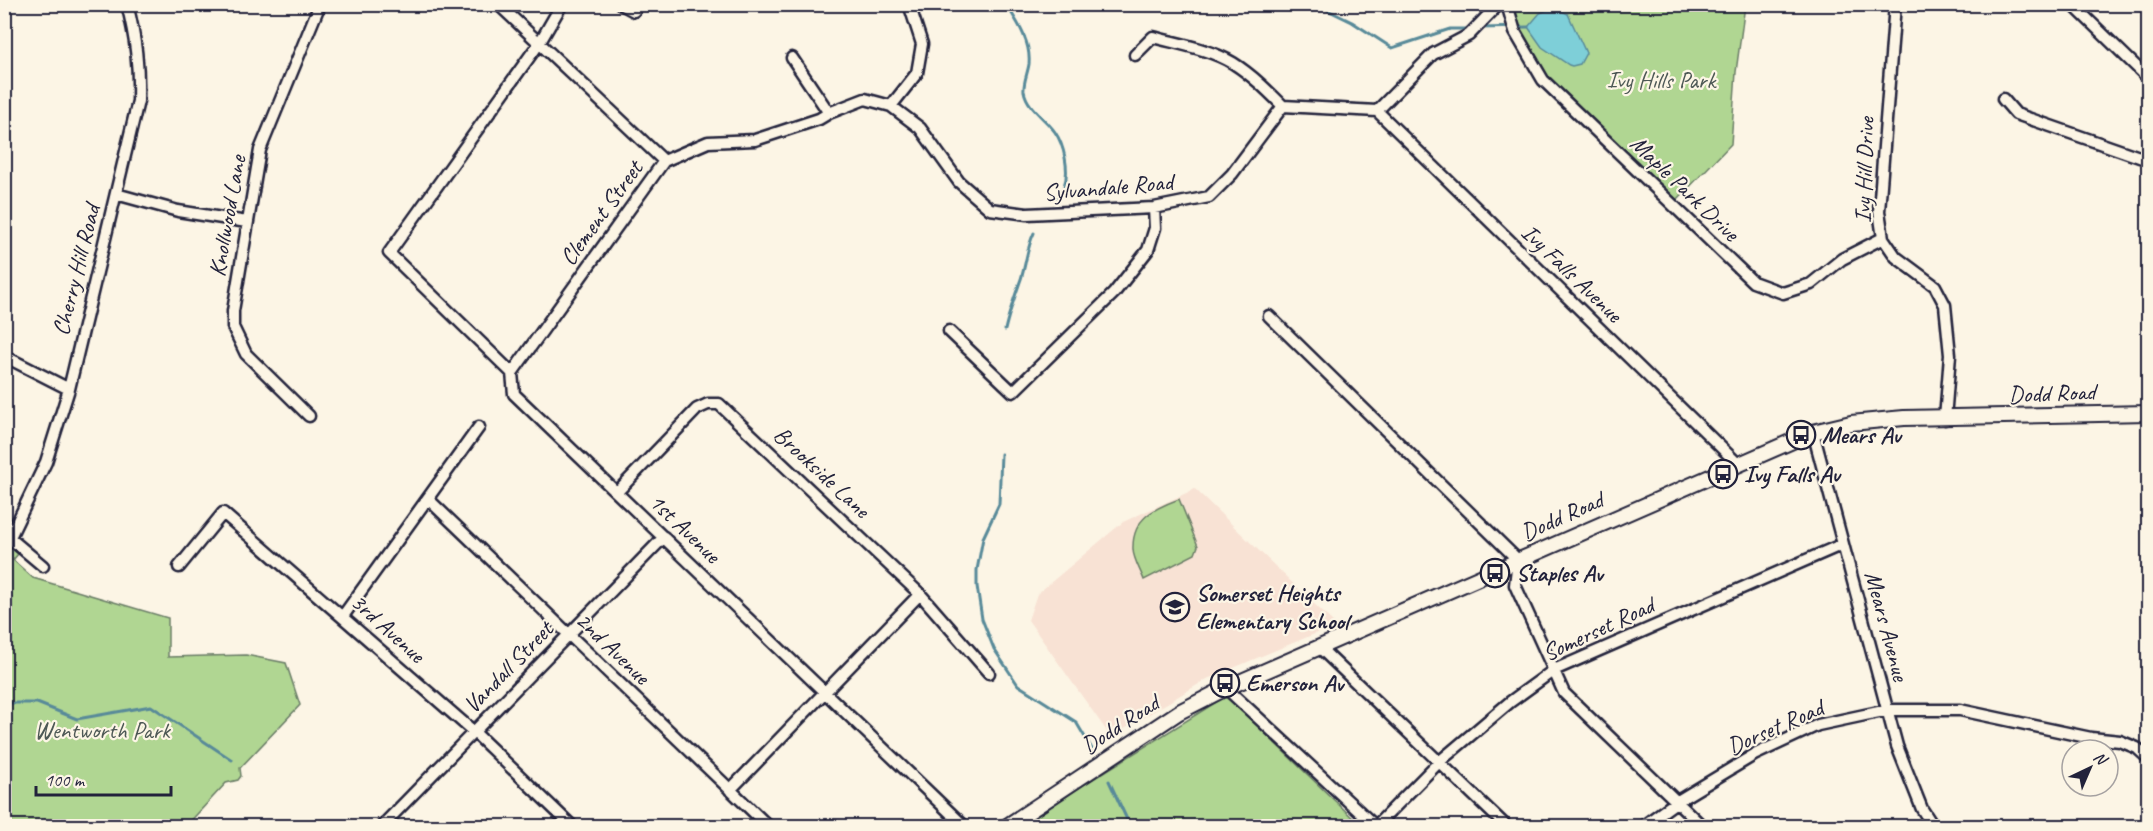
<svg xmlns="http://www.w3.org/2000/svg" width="2153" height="831" viewBox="0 0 2153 831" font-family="Caveat,sans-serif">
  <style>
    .built { fill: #f8e2d4 }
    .green { fill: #b0d692; stroke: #697c66; stroke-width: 1.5 }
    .water { fill: #7ecfd8; stroke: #598a99; stroke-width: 1.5 }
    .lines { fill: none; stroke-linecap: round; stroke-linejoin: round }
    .stream { stroke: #598a99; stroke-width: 3 }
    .minor-casing { stroke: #22223b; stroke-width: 15 }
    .major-casing { stroke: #22223b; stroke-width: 18 }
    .minor { stroke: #fcf5e5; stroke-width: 10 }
    .major { stroke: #fcf5e5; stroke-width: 14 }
    .labels { text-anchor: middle; stroke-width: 4.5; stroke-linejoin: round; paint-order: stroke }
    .park-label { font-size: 24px; fill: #4d5855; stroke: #fcf5e5 }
    .street-label { font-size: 24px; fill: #22223b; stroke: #fcf5e5 }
    .poi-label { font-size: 24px; font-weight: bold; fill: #22223b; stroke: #fcf5e5; text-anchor: start }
  </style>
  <rect width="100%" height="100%" fill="#fcf5e5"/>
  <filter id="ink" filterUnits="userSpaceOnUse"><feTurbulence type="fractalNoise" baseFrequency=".0167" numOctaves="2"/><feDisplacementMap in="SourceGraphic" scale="12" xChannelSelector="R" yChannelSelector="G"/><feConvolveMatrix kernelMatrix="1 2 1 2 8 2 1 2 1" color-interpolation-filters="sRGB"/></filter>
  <g filter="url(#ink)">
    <path class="built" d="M1195 489 1336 625 1207 679 1111 737 1028 620 1037 594 1123 522Z"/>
    <path class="green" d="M1512 5H1745L1736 72 1731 144 1676 201 1538 67 1520 37Z
      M1179 499 1198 546 1195 554 1144 580C1141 571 1133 559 1133 549 1132 518 1155 508 1179 499Z
      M8 546 18 554 13 560 33 578 168 618V657L246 655 286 663 300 705 240 768 241 776 238 780 226 783 186 826H5L4 550Z
      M1226 696 1361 826H1022L1085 784Z"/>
    <path class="water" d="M1547 10H1560L1568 14 1586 53 1580 64 1572 66 1569 65 1542 47 1528 27 1540 13Z"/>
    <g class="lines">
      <path class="stream" d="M1006 4C1018 23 1031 42 1029 64 1028 72 1023 83 1024 91 1027 108 1046 119 1055 132 1064 145 1070 171 1064 186 1063 190 1059 194 1057 198
        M1315 4 1352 22 1392 48 1450 29H1470
        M1479 28 1528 27
        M1005 330C1009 312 1015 296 1021 279 1026 264 1027 247 1034 233
        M1001 454 999 504 983 538 977 570V586L982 619 994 649 1018 685 1076 722 1092 749
        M4 703H37L77 719 151 706 232 760
        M1109 781 1130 826"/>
      <g class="minor-casing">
        <path id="minor" d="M498 4 664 161
          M562 4 540 42 389 253 512 373 514 394 964 826
          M621 4 634 11
          M1507 4 1515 32 1543 80 1753 282 1783 293 1811 284 1842 259 1883 238
          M1895 4 1879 211 1883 238 1896 257 1935 286 1945 305 1950 355 1945 419
          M2072 4 2148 78
          M1135 55 1153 37C1179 44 1210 49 1233 63 1252 75 1268 91 1283 106
          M792 58 829 113
          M2003 99 2016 114 2148 160
          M891 106 917 73 922 44 909 4
          M1283 106 1377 111 1433 54 1469 35 1499 4
          M1377 111 1738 464
          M116 194 178 211 247 222
          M1269 316 1518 560 1515 585 1564 693 1702 826
          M949 331 1013 392 1114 293 1148 250 1155 228 1154 208
          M4 356 69 389
          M512 373 664 161 708 142 755 140 819 119 829 113 865 99 891 106 920 128 959 182 990 209 1027 214 1154 208 1209 197 1232 174 1283 106
          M309 416 246 354 233 327V311L260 150 320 4
          M1813 432 1897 746 1922 809 1933 826
          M617 492 697 409 708 404H719L920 594 989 673
          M428 499 768 826
          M5 534 43 566
          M10 537 46 462 69 389 138 101C139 66 136 39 127 4
          M179 567 223 513 474 732 572 826
          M343 616 479 427
          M1319 647 1506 826
          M1226 688 1375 826
          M730 790 920 594
          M382 826 664 537
          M1376 826 1439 762 1510 702 1554 670 1843 544
          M1643 826 1676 802 1754 755 1818 725 1888 710H1960L2091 738 2120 741 2137 748 2148 758"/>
      </g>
      <g class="major-casing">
        <path id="major" d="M1007 826 1179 712 1226 688 1813 432 1851 423 1904 418 2148 413"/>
      </g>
      <use href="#minor" class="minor"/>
      <use href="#major" class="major"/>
    </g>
  </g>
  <defs>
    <g id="bus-ring" transform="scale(1.5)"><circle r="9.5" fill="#fcf5e5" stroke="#22223b" stroke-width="1.5"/><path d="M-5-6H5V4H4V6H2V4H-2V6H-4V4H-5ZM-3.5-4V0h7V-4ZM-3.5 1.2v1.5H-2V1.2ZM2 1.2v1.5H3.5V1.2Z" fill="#22223b"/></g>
    <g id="school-ring" transform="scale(1.5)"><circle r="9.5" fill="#fcf5e5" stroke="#22223b" stroke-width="1.5"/><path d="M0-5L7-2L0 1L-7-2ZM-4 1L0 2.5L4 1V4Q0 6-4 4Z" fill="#22223b"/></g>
  </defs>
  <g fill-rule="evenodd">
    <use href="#bus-ring" x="1801" y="435"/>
    <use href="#bus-ring" x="1723" y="474"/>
    <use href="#bus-ring" x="1495" y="573"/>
    <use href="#school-ring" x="1175" y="607"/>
    <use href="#bus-ring" x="1225" y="683"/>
  </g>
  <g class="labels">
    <g class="park-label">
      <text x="1661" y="88">Ivy Hills Park</text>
      <text x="102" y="738">Wentworth Park</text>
    </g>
    <g class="street-label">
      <text transform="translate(1864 170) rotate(-88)" y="8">Ivy Hill Drive</text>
      <text transform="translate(1108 187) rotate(-5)" y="8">Sylvandale Road</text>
      <text transform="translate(1685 188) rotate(44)" y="8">Maple Park Drive</text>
      <text transform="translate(601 213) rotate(-54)" y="8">Clement Street</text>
      <text transform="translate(227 216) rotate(-80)" y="8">Knollwood Lane</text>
      <text transform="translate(76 270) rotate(-76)" y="8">Cherry Hill Road</text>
      <text transform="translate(1572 273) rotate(44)" y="8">Ivy Falls Avenue</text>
      <text transform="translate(2052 393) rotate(-2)" y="8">Dodd Road</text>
      <text transform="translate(822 472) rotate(43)" y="8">Brookside Lane</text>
      <text transform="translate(1562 516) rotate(-24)" y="8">Dodd Road</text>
      <text transform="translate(685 528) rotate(44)" y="8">1st Avenue</text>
      <text transform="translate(1887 626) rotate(75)" y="8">Mears Avenue</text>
      <text transform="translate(388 628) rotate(42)" y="8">3rd Avenue</text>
      <text transform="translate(1598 629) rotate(-25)" y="8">Somerset Road</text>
      <text transform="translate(613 648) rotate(44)" y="8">2nd Avenue</text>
      <text transform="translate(508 667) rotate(-46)" y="8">Vandall Street</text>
      <text transform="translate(1120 724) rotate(-33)" y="8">Dodd Road</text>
      <text transform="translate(1775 727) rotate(-24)" y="8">Dorset Road</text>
    </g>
    <g class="poi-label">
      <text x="1822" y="443">Mears Av</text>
      <text x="1744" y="482">Ivy Falls Av</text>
      <text x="1516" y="581">Staples Av</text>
      <text x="1196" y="601">Somerset Heights<tspan x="1196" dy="28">Elementary School</tspan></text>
      <text x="1246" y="691">Emerson Av</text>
    </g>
  </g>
  <rect width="2153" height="831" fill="none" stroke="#fcf5e5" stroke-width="24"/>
  <rect x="12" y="12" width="2129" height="807" fill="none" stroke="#22223b" stroke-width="2" filter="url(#ink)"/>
  <g transform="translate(2090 768) rotate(44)"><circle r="28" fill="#fcf5e5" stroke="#a5a1a1" stroke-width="1.5"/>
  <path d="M0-4.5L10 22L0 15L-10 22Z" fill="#22223b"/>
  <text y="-9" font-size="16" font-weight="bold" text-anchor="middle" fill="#22223b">N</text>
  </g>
  <path d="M36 786v9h135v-9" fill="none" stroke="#22223b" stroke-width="3"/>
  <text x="45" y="786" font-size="18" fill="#22223b" stroke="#fcf5e5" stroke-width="4.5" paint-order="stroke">100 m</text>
</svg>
